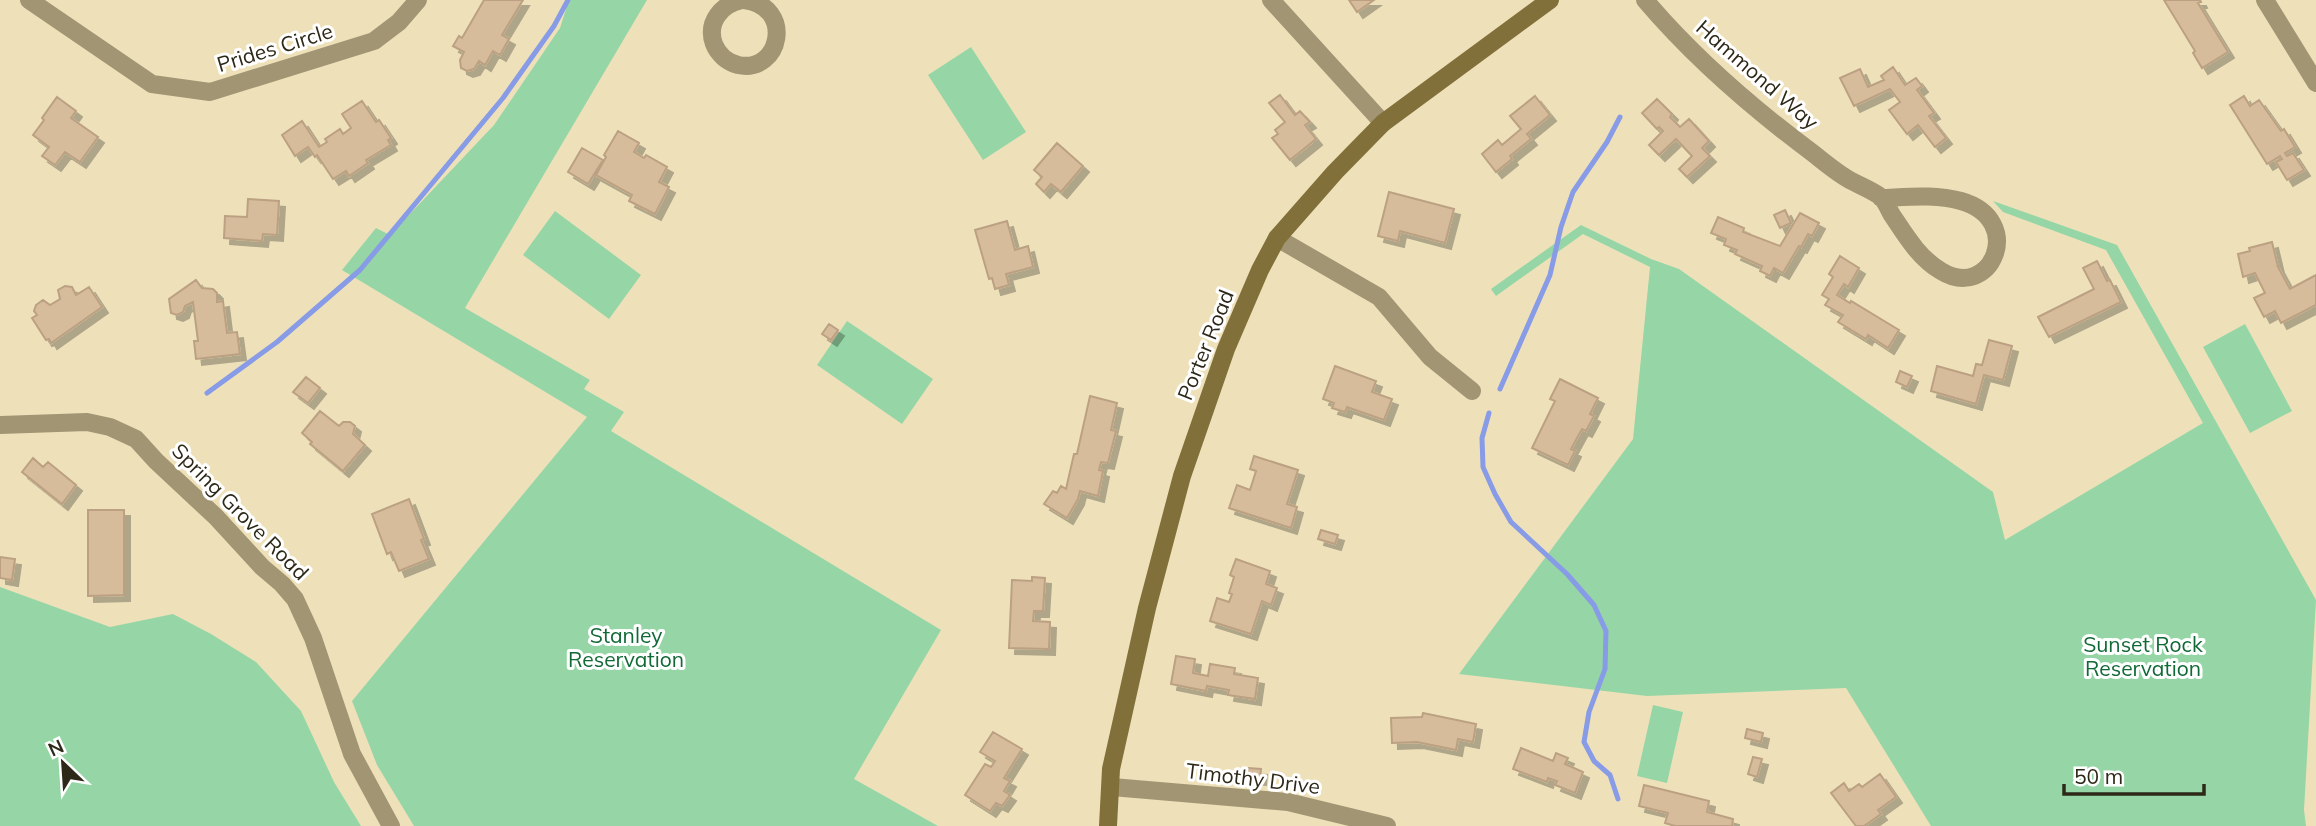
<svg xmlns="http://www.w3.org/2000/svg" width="2316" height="826" viewBox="0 0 2316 826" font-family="Mulish,sans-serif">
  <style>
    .green { fill: #96d6a6 }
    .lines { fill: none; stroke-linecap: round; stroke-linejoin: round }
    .stream { stroke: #879be6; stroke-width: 5 }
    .building { fill: #d7bc9c; stroke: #bba182; stroke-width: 2; filter: url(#shadow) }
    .street { stroke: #a19573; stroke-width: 18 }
    .secondary { stroke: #81703a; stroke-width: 18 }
    .labels { text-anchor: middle; stroke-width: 6; stroke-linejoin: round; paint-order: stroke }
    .street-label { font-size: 21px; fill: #2d2818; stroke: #fff }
    .park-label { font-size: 21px; fill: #116936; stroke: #fff }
  </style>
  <defs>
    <filter id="shadow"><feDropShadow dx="6" dy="6" stdDeviation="0" flood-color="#0004"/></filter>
  </defs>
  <rect width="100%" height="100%" fill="#eee1ba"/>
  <path class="green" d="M569 0H647L465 308 590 380 584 389 624 412 611 431 941 630 854 779 938 826H414L377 765 352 701 587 417 342 270 376 228 390 235 494 125 560 28Z
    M971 47 1026 132 983 160 928 75Z
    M1993 201 2117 245 2316 600 2304 810 2306 826H1931L1846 688 1647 696 1459 674 1633 439 1650 267 1583 234 1496 296 1491 289 1581 225 1651 259 1679 269 1993 492 2005 540 2203 423 2106 250 2003 212Z
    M555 211 641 275 609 319 523 255Z
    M847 321 933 379 902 424 817 365Z
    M2245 324 2292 411 2250 433 2203 347Z
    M0 587 110 627 173 614 211 634 256 662 301 711 334 782 361 826H0Z
    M1653 705 1683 712 1667 783 1637 776Z"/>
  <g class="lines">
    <path class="stream" d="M1500 389 1550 275 1561 227 1573 192 1607 142 1620 117
      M207 393 277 342 360 270 503 98 554 26 568 0
      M1489 413 1482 438 1483 467 1495 494 1511 522 1567 574 1594 605 1606 631 1605 669 1589 712 1584 742 1594 761 1610 775 1618 799"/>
  </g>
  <path class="building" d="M484 0H523L502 35 509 39 500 55 493 51 485 65 479 61 474 69 467 71 461 68 460 60 464 52 453 46 459 36 462 38Z
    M1349 0H1374L1357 12Z
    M2164 0H2200L2201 2 2198 3 2228 52 2202 68 2193 53 2195 51Z
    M1893 67 1905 85 1916 78 1922 86 1917 90 1934 113 1929 116 1946 138 1935 147 1918 125 1907 134 1889 110 1900 102 1890 89 1854 106 1840 78 1860 69 1868 87 1884 80 1881 76Z
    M1280 95 1295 115 1300 111 1310 122 1305 125 1316 139 1290 160 1272 138 1278 134 1275 130 1285 122 1269 103Z
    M1535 96 1550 115 1527 134 1531 139 1510 156 1512 159 1496 172 1482 154 1498 140 1502 145 1521 129 1510 116Z
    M2244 96 2250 106 2259 100 2281 131 2284 129 2295 147 2285 153 2287 156 2293 153 2304 170 2287 180 2276 162 2282 159 2280 156 2267 164 2230 105Z
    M57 97 76 111 71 118 98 137 80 162 65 152 55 165 42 156 49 147 33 135 44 120 42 118Z
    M1657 99 1672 114 1670 117 1680 127 1689 119 1709 141 1702 148 1710 156 1687 177 1679 169 1692 156 1676 139 1659 155 1649 145 1663 131 1659 127 1657 129 1642 113Z
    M362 101 376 122 379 120 391 138 388 140 391 145 366 160 368 163 349 176 346 171 333 179 317 155 315 157 308 147 295 156 282 135 302 121 319 147 327 142 325 139 340 129 343 134 351 128 342 114Z
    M618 131 639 143 634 152 644 158 646 155 667 167 659 182 669 187 655 214 629 201 632 195 596 175 606 157 604 155Z
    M1057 143 1083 166 1061 192 1051 184 1044 192 1036 184 1042 177 1034 170Z
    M582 148 603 160 588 184 568 172Z
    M1389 192 1454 209 1445 243 1400 231 1398 241 1378 236Z
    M248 199 279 201 277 235 263 234 262 241 224 238 225 216 247 217Z
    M1785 210 1791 223 1780 228 1774 215Z
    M1800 213 1819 223 1812 236 1808 234 1801 247 1799 246 1783 273 1774 268 1770 276 1760 271 1762 266 1735 254 1737 250 1724 245 1726 239 1711 233 1718 217 1744 228 1743 232 1780 246Z
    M1007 221 1015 250 1028 246 1033 267 1006 274 1009 285 995 289 992 278 989 279 975 230Z
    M2272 242 2278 267 2290 289 2316 275V305L2281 323 2275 311 2264 317 2254 298 2265 293 2255 273 2243 277 2238 254 2250 251 2249 248Z
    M1840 256 1859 268 1848 287 1844 284 1837 295 1850 303 1851 301 1899 330 1888 348 1868 335 1866 339 1838 322 1843 315 1825 305 1829 299 1822 295 1833 277 1829 274Z
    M2097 261 2107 281 2110 280 2121 302 2049 337 2038 317 2094 289 2083 268Z
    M196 280 202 288 213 289 217 293V302L223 301 227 333 237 332 240 354 196 359 194 341H198L193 302 185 306 183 312 177 315 171 313 169 299Z
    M65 286 72 287 76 295 89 287 102 307 51 343 49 339 46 340 32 318 37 315 34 311 36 305 43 300 50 305 60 299 58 290Z
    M829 324 838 330 831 340 822 334Z
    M1989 340 2012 346 2003 380 1984 375 1976 404 1931 391 1937 366 1973 376 1976 364 1982 365Z
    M1335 366 1376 381 1372 392 1392 399 1384 420 1347 407 1345 412 1332 408 1334 403 1323 399Z
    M1900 371 1912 376 1907 387 1896 382Z
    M306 377 320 388 308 403 293 392Z
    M1560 379 1598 398 1590 414 1594 416 1586 431 1582 429 1571 449 1575 451 1568 465 1532 448 1555 401 1550 399Z
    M1090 396 1117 403 1111 430 1116 431 1108 463 1101 462 1099 470 1103 471 1098 496 1080 491 1078 499 1067 518 1044 504 1053 491 1057 493 1061 486 1066 489 1074 454H1077Z
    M320 411 339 426 343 422H350L355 426 353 434 365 445 343 471 310 444 312 442 302 433Z
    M1254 456 1298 470 1287 504 1297 507 1291 528 1229 508 1237 485 1250 490 1256 471 1250 469Z
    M33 458 43 467 48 462 76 485 62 504 22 472Z
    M409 499 424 539 421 540 429 559 399 571 391 552 387 554 372 514Z
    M88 510H124V595L88 596Z
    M1321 530 1338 535 1335 544 1318 539Z
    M0 557 15 559 12 580 0 578Z
    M1236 559 1270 571 1266 584 1277 588 1271 605 1262 601 1251 634 1210 621 1217 598 1229 602 1232 594 1229 593 1234 577 1230 575Z
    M1032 577 1045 578 1043 611H1034L1033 621 1050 622 1049 649 1009 648 1012 580 1032 581Z
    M1176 656 1195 659 1193 673 1208 676 1210 664 1235 668 1234 674 1258 678 1255 699 1228 695 1229 690 1207 686 1206 691 1171 684Z
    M1423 713 1476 724 1473 742 1458 739 1456 750 1417 742 1392 743 1391 718 1422 717Z
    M1747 729 1763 733 1761 742 1745 738Z
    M993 732 1022 749 1004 778 1010 781 1004 791 1010 795 1002 806 996 803 990 811 965 795 985 764 991 767 995 761 980 752Z
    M1521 748 1553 761 1556 753 1568 758 1565 764 1583 772 1575 793 1555 785 1557 781 1548 778 1547 782 1513 769Z
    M1753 757 1762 759 1757 777 1748 774Z
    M1248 768 1261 769 1260 779 1248 778Z
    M1880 774 1896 797 1878 810 1881 814 1864 826H1856L1831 793 1844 783 1849 791 1859 784 1862 787Z
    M1644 785 1709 801 1707 812 1733 819 1732 826H1675L1665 823 1668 813 1639 806Z"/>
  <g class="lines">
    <path class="street" d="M29 0 152 84 210 92 374 41 399 22 418 0
      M742 0C722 4 706 22 714 44 718 54 727 62 738 65 781 74 795 6 744 0
      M1271 0 1383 123
      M1645 0C1695 59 1752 108 1814 154 1825 163 1836 172 1848 179 1858 185 1872 190 1881 197 1886 202 1889 210 1892 215 1906 236 1919 258 1941 271 1991 302 2027 220 1961 201 1935 194 1908 197 1881 198
      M2265 0 2316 83
      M1277 238 1379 297 1430 357 1472 391
      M0 425 87 422 110 427 136 439 156 461 216 517 262 567 282 584 295 599 313 638 352 754 391 826
      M1112 787 1288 802 1387 826"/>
    <path class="secondary" d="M1108 826 1111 769 1147 608 1182 476 1226 349 1260 270 1277 238 1335 172 1383 123 1550 0"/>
  </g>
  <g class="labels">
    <g class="street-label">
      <text transform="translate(275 48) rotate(-17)" y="7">Prides Circle</text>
      <text transform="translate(1757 75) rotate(41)" y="7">Hammond Way</text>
      <text transform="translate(1206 345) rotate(-68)" y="7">Porter Road</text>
      <text transform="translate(240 512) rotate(45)" y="7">Spring Grove Road</text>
      <text transform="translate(1253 779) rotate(7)" y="7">Timothy Drive</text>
    </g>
    <g class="park-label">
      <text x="626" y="643">Stanley<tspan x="626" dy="24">Reservation</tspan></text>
      <text x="2143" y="652">Sunset Rock<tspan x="2143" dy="24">Reservation</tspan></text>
    </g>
  </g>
  <g transform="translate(63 763) rotate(335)" stroke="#ffffff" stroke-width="5" paint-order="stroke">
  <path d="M0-5L12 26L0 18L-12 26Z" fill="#2d2818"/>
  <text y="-10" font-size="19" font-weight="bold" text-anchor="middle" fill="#2d2818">N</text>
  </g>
  <path d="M2064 784v10h140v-10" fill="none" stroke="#2d2818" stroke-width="3.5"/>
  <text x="2074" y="784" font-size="21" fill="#2d2818" stroke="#ffffff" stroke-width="5" paint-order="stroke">50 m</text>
</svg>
